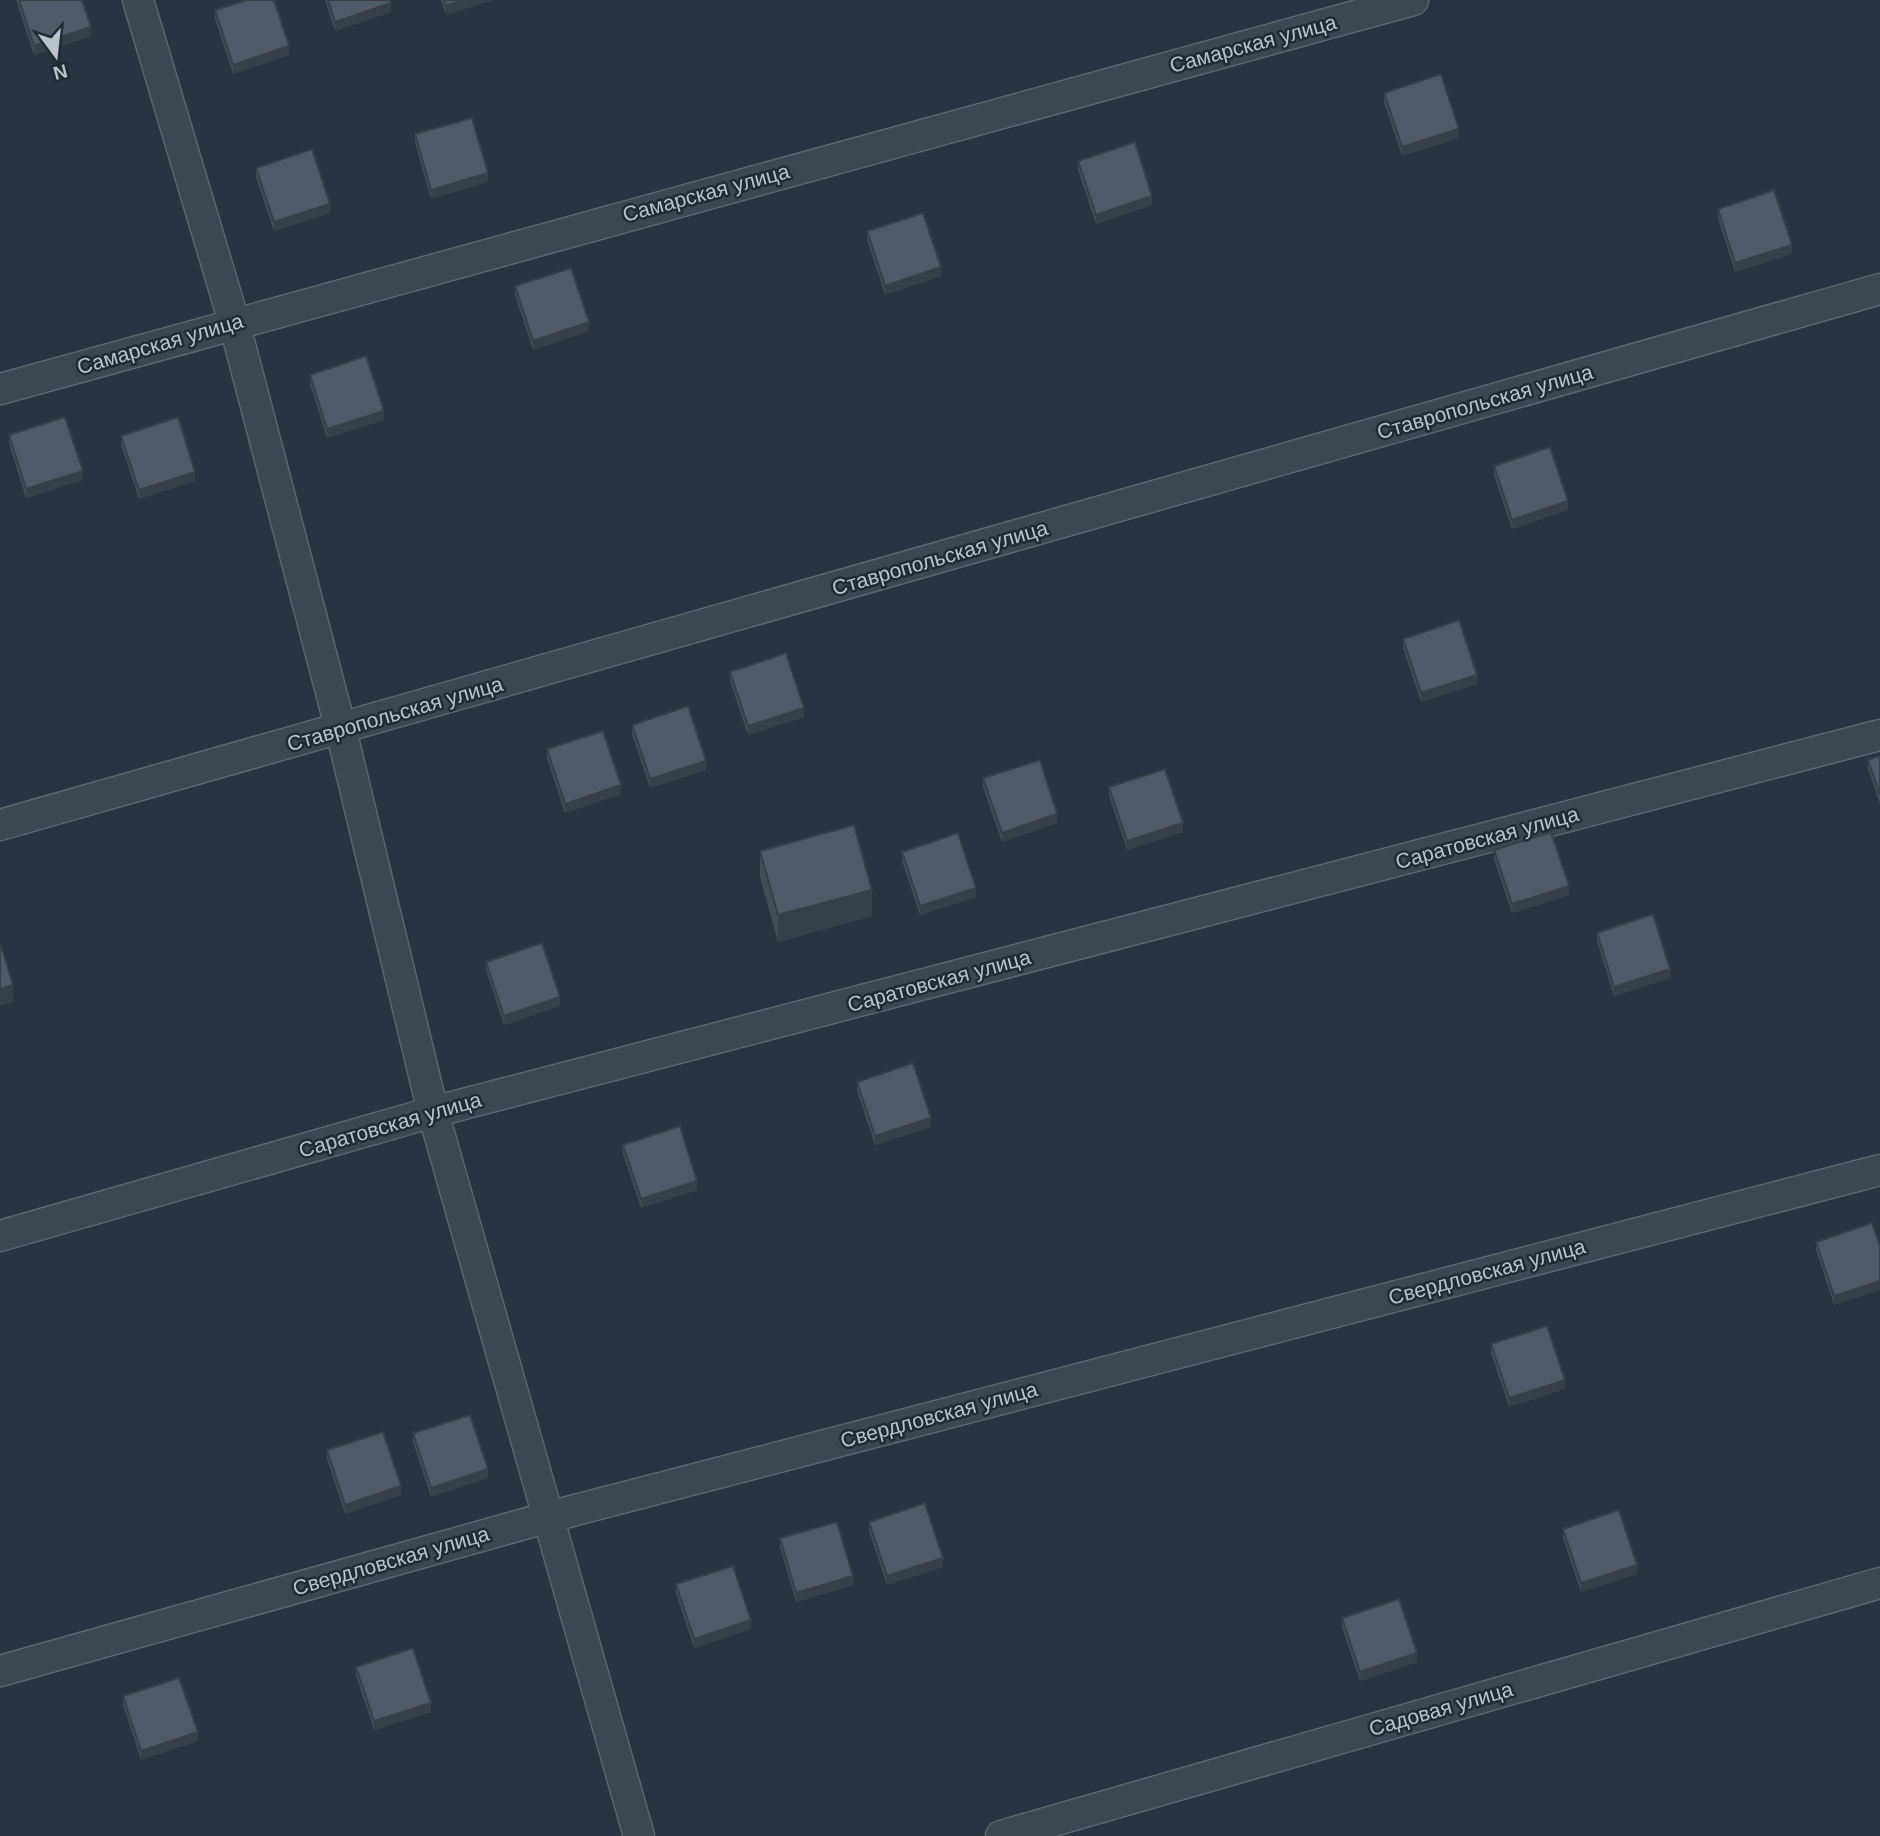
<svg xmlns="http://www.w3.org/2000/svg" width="1880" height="1836" viewBox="0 0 1880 1836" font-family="Helvetica,sans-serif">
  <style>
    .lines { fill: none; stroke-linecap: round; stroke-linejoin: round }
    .street-casing { stroke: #5b6470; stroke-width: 33 }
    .street { stroke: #3d4653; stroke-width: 30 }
    .wall { fill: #424d5a }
    .shaded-wall { fill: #363f4a }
    .building { fill: #4d5a69; stroke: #363f4a; stroke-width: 2 }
    .labels { text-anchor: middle; stroke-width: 5; stroke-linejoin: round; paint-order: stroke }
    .street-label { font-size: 21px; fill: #bac2cc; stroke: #212b38 }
  </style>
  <rect width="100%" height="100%" fill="#283443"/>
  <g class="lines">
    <g class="street-casing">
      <path id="street" d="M138 0 234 322 341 730 433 1112 639 1836
        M0 389 1413 0
        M0 825 1880 289
        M0 1236 433 1112 1880 735
        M0 1671 549 1517 1880 1170
        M1001 1836 1880 1583"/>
    </g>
    <use href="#street" class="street"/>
  </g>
  <path class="wall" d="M16 0H82L91 36 34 55Z
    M325 0H390L391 12 335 31Z
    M441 0H493L446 15Z
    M215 10 289 55 233 74 215 19Z
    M1384 93 1459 138 1402 156 1384 102Z
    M415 134 488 182 431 199 415 143Z
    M1078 161 1152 205 1096 224 1078 170Z
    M256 168 330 213 274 231 256 177Z
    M1718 209 1792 254 1735 272 1718 218Z
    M867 231 941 276 885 295 867 240Z
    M515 286 589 331 533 350 515 295Z
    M310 375 384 420 327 438 310 384Z
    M9 435 83 480 26 498 9 444Z
    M121 436 195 481 139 499 121 445Z
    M1494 466 1568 510 1512 529 1494 475Z
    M1403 639 1477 684 1421 702 1403 648Z
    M730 672 804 717 748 735 730 681Z
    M632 725 706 770 650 788 632 734Z
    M547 749 621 794 565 813 547 758Z
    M1880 756V804L1868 769V760Z
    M983 778 1057 823 1002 842 983 787Z
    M1109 787 1183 832 1127 850 1109 796Z
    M1494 850 1569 895 1512 913 1494 859Z
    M760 851 872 916 778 942 760 877Z
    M902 852 976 897 920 915 902 861Z
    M1597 933 1670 978 1614 996 1597 942Z
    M486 962 560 1006 504 1025 486 970Z
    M857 1082 931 1127 875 1145 857 1091Z
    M623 1145 697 1190 641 1208 623 1154Z
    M1816 1242 1880 1246V1290L1834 1305 1816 1250Z
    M1491 1344 1565 1389 1509 1407 1491 1353Z
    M413 1433 488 1478 431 1497 413 1442Z
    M327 1450 401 1495 345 1514 327 1459Z
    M869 1522 943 1567 887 1585 869 1531Z
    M1563 1529 1637 1574 1581 1592 1563 1538Z
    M780 1538 853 1585 796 1602 780 1547Z
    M676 1584 751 1629 694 1648 676 1593Z
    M1342 1618 1417 1662 1360 1681 1342 1627Z
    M356 1667 431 1712 374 1730 356 1676Z
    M123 1696 198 1741 141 1760 123 1705Z"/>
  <path class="shaded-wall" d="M465 0H493L446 15V6Z
    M391 3V12L335 31V22Z
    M91 27V36L34 55V46Z
    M289 46V55L233 74V65Z
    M1459 129V138L1402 156V147Z
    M488 173V182L431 199V190Z
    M1152 196V205L1096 224V215Z
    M330 204V213L274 231V222Z
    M1792 245V254L1735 272V263Z
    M941 267V276L885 295V286Z
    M589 322V331L533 350V341Z
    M384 411V420L327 438V429Z
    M83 471V480L26 498V489Z
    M195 472V481L139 499V490Z
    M1568 501V510L1512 529V520Z
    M1477 675V684L1421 702V693Z
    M804 708V717L748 735V726Z
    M706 761V770L650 788V779Z
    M621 785V794L565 813V804Z
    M1057 814V823L1002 842V833Z
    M1183 823V832L1127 850V841Z
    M1569 886V895L1512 913V904Z
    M976 888V897L920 915V906Z
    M872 890V916L778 942V915Z
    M1670 969V978L1614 996V987Z
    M13 985V1002L0 1006V989Z
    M560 997V1006L504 1025V1016Z
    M931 1118V1127L875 1145V1136Z
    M697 1181V1190L641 1208V1199Z
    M1880 1281V1290L1834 1305V1296Z
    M1565 1380V1389L1509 1407V1398Z
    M488 1469V1478L431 1497V1488Z
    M401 1486V1495L345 1514V1505Z
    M943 1558V1567L887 1585V1576Z
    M1637 1565V1574L1581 1592V1583Z
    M853 1576V1585L796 1602V1593Z
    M751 1620V1629L694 1648V1639Z
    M1417 1653V1662L1360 1681V1672Z
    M431 1703V1712L374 1730V1721Z
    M198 1732V1741L141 1760V1751Z"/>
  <path class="building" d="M19 0H82L91 27 34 46Z
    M247 0H274L289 46 233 65 215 10Z
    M328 0H390L391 3 335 22Z
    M444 0H465L446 6Z
    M1441 74 1459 129 1402 147 1384 93Z
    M472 118 488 173 431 190 415 134Z
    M1135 142 1152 196 1096 215 1078 161Z
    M312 149 330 204 274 222 256 168Z
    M1774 190 1792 245 1735 263 1718 209Z
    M923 213 941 267 885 286 867 231Z
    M571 268 589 322 533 341 515 286Z
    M366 356 384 411 327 429 310 375Z
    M65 417 83 471 26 489 9 435Z
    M178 417 195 472 139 490 121 436Z
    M1550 447 1568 501 1512 520 1494 466Z
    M1459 620 1477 675 1421 693 1403 639Z
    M786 653 804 708 748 726 730 672Z
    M688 706 706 761 650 779 632 725Z
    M603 731 621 785 565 804 547 749Z
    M1880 756V795L1868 760Z
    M1040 760 1057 814 1002 833 983 778Z
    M1165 769 1183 823 1127 841 1109 787Z
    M854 825 872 890 778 915 760 851Z
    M1551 832 1569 886 1512 904 1494 850Z
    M958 833 976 888 920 906 902 852Z
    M1653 914 1670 969 1614 987 1597 933Z
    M0 942 13 985 0 989Z
    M542 943 560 997 504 1016 486 962Z
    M913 1063 931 1118 875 1136 857 1082Z
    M680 1126 697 1181 641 1199 623 1145Z
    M1872 1223 1880 1246V1281L1834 1296 1816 1242Z
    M1547 1326 1565 1380 1509 1398 1491 1344Z
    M470 1415 488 1469 431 1488 413 1433Z
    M383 1432 401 1486 345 1505 327 1450Z
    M925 1503 943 1558 887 1576 869 1522Z
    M1619 1510 1637 1565 1581 1583 1563 1529Z
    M837 1522 853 1576 796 1593 780 1538Z
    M733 1566 751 1620 694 1639 676 1584Z
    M1399 1599 1417 1653 1360 1672 1342 1618Z
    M413 1648 431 1703 374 1721 356 1667Z
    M179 1678 198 1732 141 1751 123 1696Z"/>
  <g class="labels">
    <g class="street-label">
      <text transform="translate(1253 44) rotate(-15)" y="7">Самарская улица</text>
      <text transform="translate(706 193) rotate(-15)" y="7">Самарская улица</text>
      <text transform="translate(160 344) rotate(-16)" y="7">Самарская улица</text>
      <text transform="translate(1485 402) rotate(-16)" y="7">Ставропольская улица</text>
      <text transform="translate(940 558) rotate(-16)" y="7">Ставропольская улица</text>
      <text transform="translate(395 714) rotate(-16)" y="7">Ставропольская улица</text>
      <text transform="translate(1487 838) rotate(-15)" y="7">Саратовская улица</text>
      <text transform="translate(939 981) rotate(-15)" y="7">Саратовская улица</text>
      <text transform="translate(390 1125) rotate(-16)" y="7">Саратовская улица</text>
      <text transform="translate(1487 1272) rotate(-15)" y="7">Свердловская улица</text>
      <text transform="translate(939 1415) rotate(-15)" y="7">Свердловская улица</text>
      <text transform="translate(391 1561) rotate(-16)" y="7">Свердловская улица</text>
      <text transform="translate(1441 1709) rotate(-16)" y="7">Садовая улица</text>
    </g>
  </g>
  <g transform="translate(56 56) rotate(165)" stroke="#212b38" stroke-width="5" paint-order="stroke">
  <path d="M0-5L12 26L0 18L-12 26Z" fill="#bac2cc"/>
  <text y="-10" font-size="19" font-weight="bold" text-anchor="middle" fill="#bac2cc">N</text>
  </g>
</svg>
